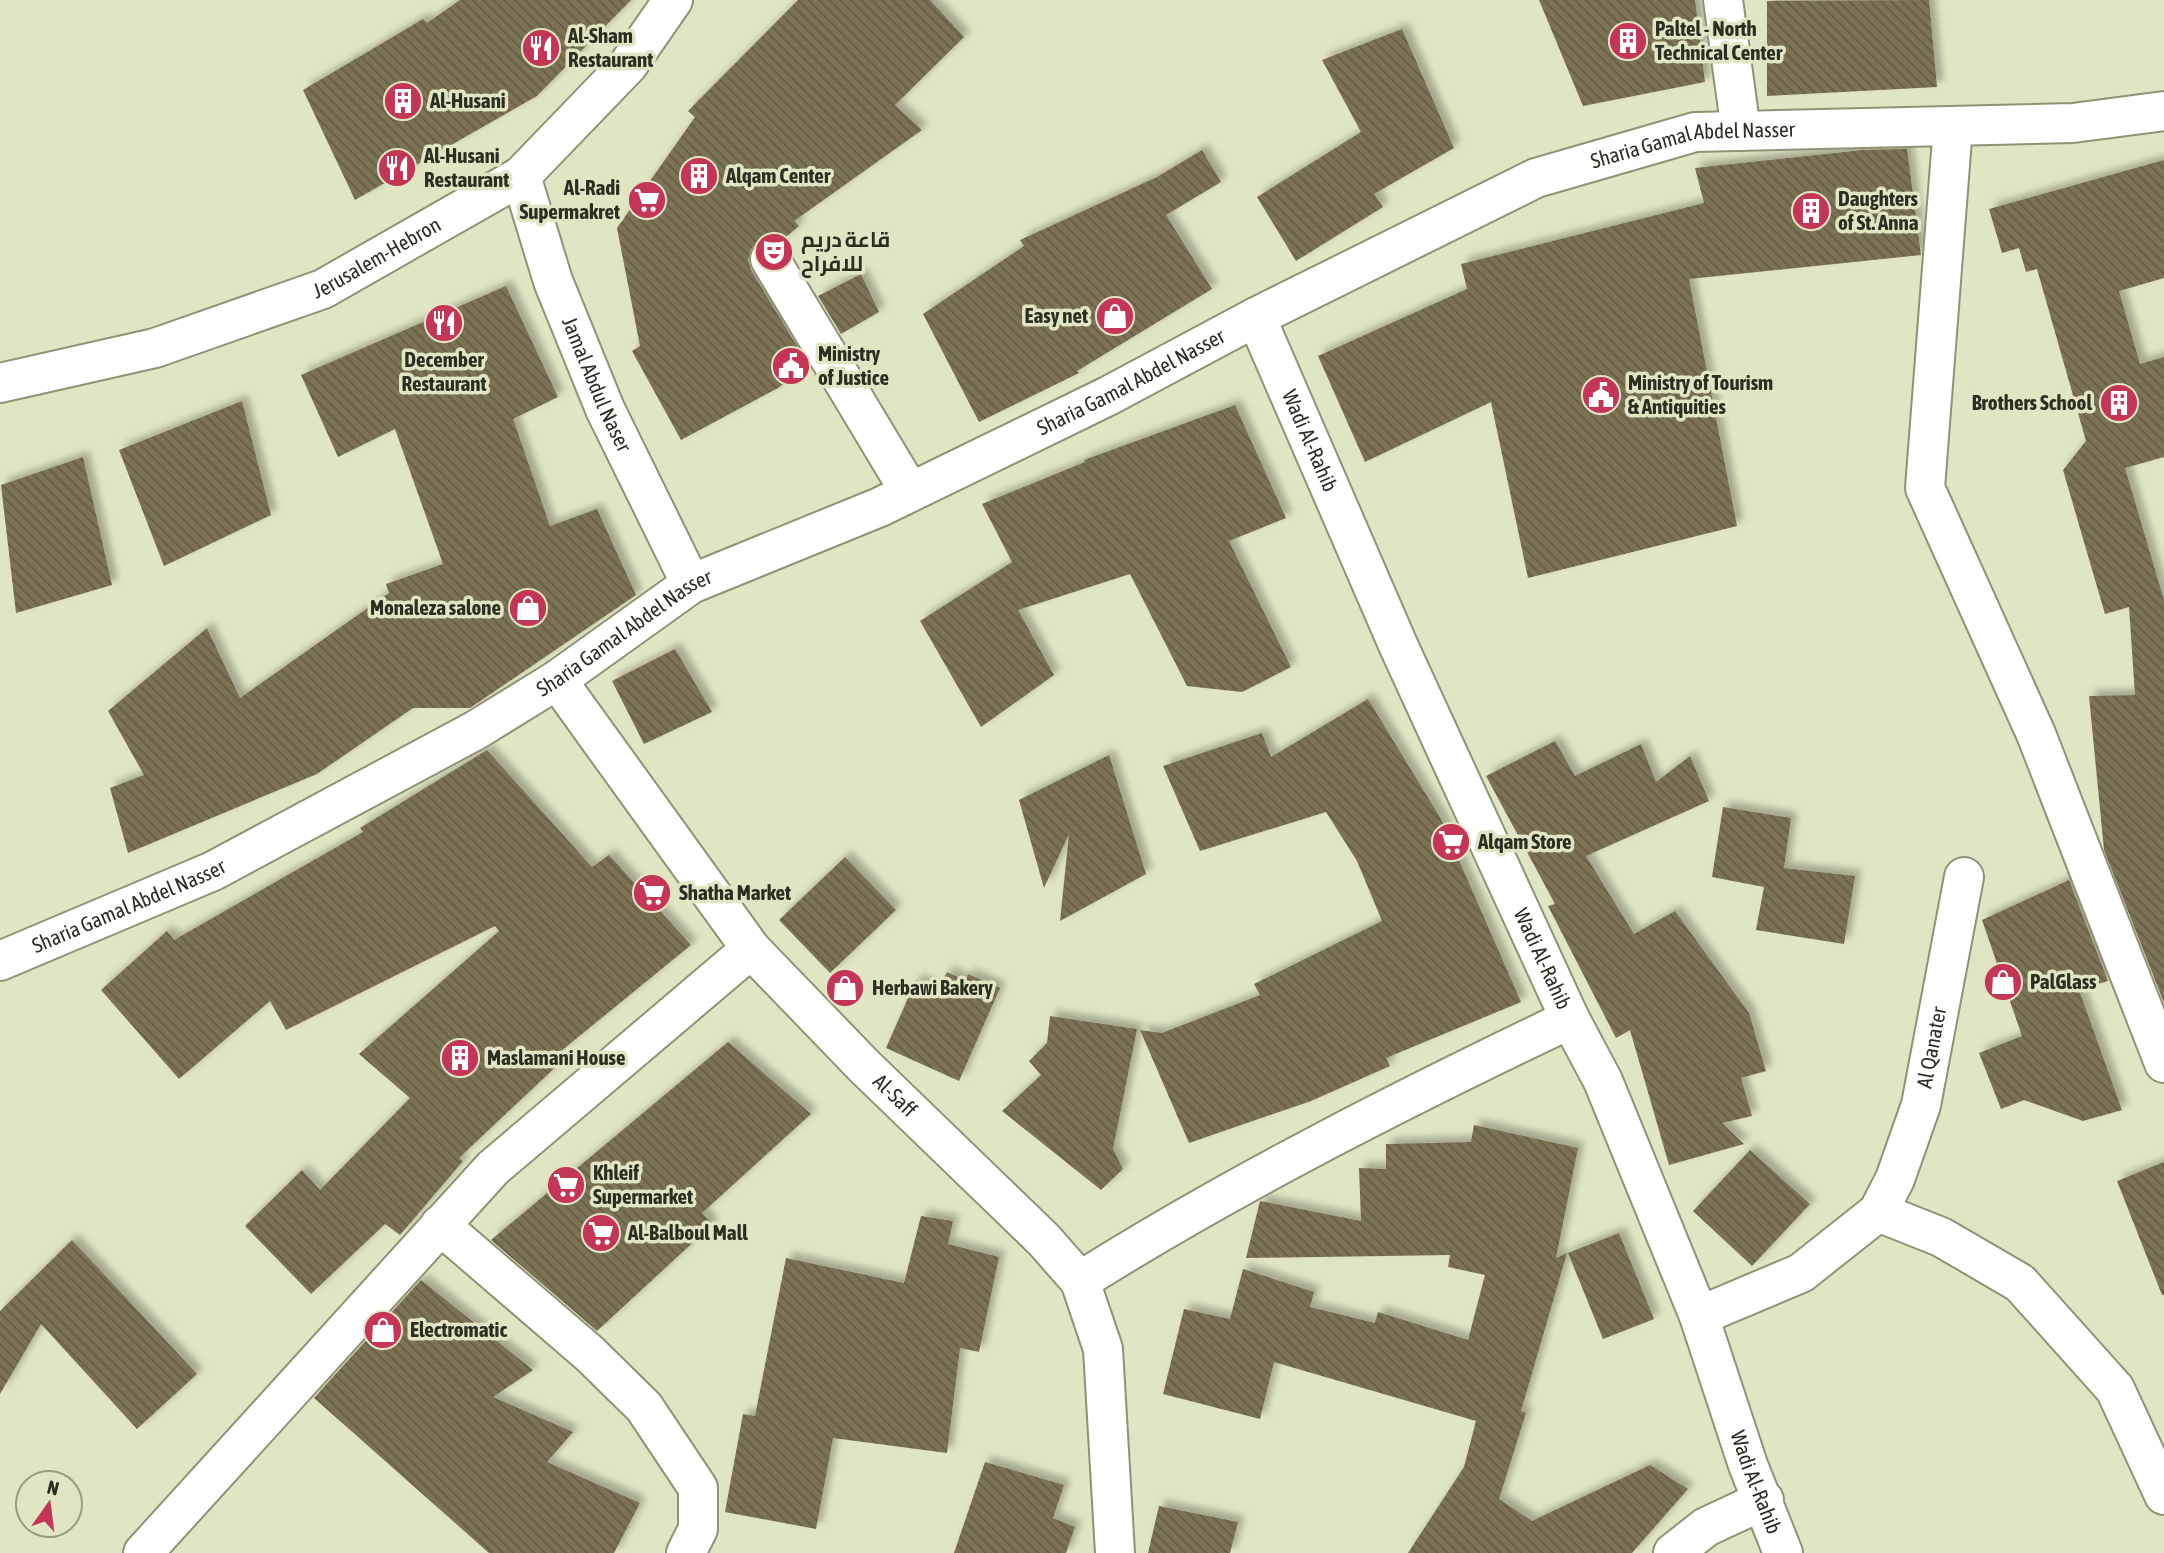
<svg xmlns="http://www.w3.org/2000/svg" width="2164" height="1553" viewBox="0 0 2164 1553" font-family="'Asap Condensed',Cairo,sans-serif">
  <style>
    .building { fill: url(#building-back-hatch); filter: url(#shadow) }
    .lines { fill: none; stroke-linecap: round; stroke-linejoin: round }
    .minor-casing { stroke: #8f9375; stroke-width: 42 }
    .major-casing { stroke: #8f9375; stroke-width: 42 }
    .minor { stroke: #fff; stroke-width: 38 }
    .major { stroke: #fff; stroke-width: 38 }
    .labels { text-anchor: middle; stroke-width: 7; stroke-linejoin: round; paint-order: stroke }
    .poi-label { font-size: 21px; font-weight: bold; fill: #2d2e22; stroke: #e0e5c3; text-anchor: start }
    .street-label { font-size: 21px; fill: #2d2e22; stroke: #e0e5c3 }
  </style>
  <defs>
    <pattern id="building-back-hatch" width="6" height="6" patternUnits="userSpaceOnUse" patternTransform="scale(1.75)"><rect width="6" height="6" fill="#7b7255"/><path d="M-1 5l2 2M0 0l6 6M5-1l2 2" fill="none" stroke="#655e46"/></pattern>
    <filter id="shadow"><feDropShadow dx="6" dy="-6" stdDeviation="3.5" flood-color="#0004"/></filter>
  </defs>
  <rect width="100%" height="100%" fill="#e0e5c3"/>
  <path class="building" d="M460 0H631L537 96 355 200 303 90 423 19 427 23Z
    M798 0H930L964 37 895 105 922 130 794 221 799 226 781 241 769 237 758 241 751 249 748 260 751 270 809 366 778 388 681 440 632 351 640 346 617 228 695 117 688 111Z
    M1539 0H1695L1705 82 1583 106Z
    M1929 0 1937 87 1767 96V1Z
    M1402 29 1454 148 1374 194 1383 207 1296 261 1257 197 1361 132 1322 60Z
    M1907 149 1921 255 1689 279 1737 526 1528 578 1491 402 1365 462 1318 356 1467 289 1461 264 1704 203 1695 168 1863 150Z
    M1202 150 1221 182 1166 215 1212 289 1077 371 1079 373 979 422 923 314 1024 246 1020 240 1157 177Z
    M2164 160V278L2119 291 2140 364 2164 357V457L2125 468 2164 600V1003L2104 850 2089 696 2135 695 2129 607 2105 614 2063 470 2086 441 2037 269 2026 272 2019 248 2002 253 1989 209Z
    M861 274 879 312 841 334 818 296Z
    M506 286 558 397 513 419 550 526 597 509 636 595 470 708H413L317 774 128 853 110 788 144 775 108 711 207 628 240 698 389 593 386 584 443 564 395 429 338 457 301 375Z
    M242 401 271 515 164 566 119 450Z
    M1235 405 1286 518 1229 541 1291 667 1242 692 1187 686 1130 574 1018 610 1054 675 981 727 920 621 1012 562 982 504 1085 462 1084 460Z
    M83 457 112 585 16 613 1 485Z
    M675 649 712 712 644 744 612 681Z
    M1368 699 1441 819 1521 1002 1386 1058 1390 1066 1311 1101 1189 1143 1140 1030 1162 1033 1260 995 1254 984 1382 921 1357 861 1326 812 1200 851 1163 766 1262 733 1271 757Z
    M1555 741 1575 776 1641 744 1656 782 1690 756 1709 801 1586 856 1634 934 1675 911 1749 1013 1766 1071 1741 1078 1752 1116 1722 1123 1744 1144 1669 1165 1630 1030 1616 1038 1548 906 1555 904 1486 776Z
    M487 750 592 867 609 855 691 945 555 1056 561 1062 459 1158 463 1161 400 1235 385 1224 311 1294 245 1226 302 1170 320 1190 410 1098 359 1054 499 931 495 926 286 1030 270 1001 179 1079 101 990 167 931 174 940 363 832 360 828Z
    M1109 755 1146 874 1060 921 1069 834 1044 888 1019 800Z
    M1723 807 1791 818 1784 868 1855 876 1844 944 1756 930 1764 887 1712 877Z
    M845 857 896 910 830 973 779 920Z
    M2069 880 2108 981 2079 990 2122 1110 2083 1121 2024 1100 2001 1109 1979 1053 2022 1036 1982 920Z
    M947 972 966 981 968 974 1000 988 959 1081 886 1048 916 980 939 989Z
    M1050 1016 1137 1029 1113 1149 1123 1169 1101 1190 1002 1111 1041 1075 1029 1061 1047 1043Z
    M728 1042 811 1114 702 1213 713 1224 597 1331 491 1240Z
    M1474 1125 1578 1148 1556 1258 1567 1253 1521 1411 1526 1413 1499 1499 1532 1521 1650 1465 1688 1489 1632 1553H1408L1464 1467 1476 1421 1274 1362 1260 1419 1163 1394 1184 1309 1230 1319 1243 1269 1314 1292 1310 1307 1375 1323 1378 1312 1468 1340 1485 1275 1448 1267 1450 1255 1246 1258 1260 1201 1361 1221 1359 1168 1386 1169V1144L1471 1142Z
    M1750 1150 1810 1204 1752 1266 1693 1211Z
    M2164 1162V1295H2162L2117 1181Z
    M921 1216 953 1221 948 1244 999 1257 979 1352 960 1348 947 1453 833 1438 816 1529 725 1512 743 1414 755 1416 786 1258 904 1283Z
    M1619 1233 1654 1319 1603 1339 1568 1253Z
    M72 1240 197 1374 137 1429 41 1324 0 1394V1311Z
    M421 1280 533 1370 493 1397 573 1432 547 1462 640 1503 614 1553H489L314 1398Z
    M985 1462 1064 1485 1053 1518 1075 1527 1066 1553H954Z
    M1159 1506 1238 1522 1230 1553H1148Z"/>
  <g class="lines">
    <g class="minor-casing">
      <g id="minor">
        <path d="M1723 0 1741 131"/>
        <path d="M1953 126 1925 488 2036 734 2164 1063"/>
        <path id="s1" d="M521 176 553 281 605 409 691 584"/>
        <path d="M770 259 910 492"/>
        <path id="s2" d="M1256 317 1536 178 1695 132 2073 123 2164 111"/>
        <path id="s3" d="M557 680 751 949 864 1066 1044 1240 1080 1281 1103 1349 1115 1553"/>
        <path id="s4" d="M0 961 213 871 476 730 557 680 691 584 880 507 1108 396 1256 317 1399 647 1570 1019 1603 1081 1699 1316 1748 1465 1783 1553"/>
        <path d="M1878 1212 1941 1237 2020 1283 2115 1389 2164 1495"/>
        <path d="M440 1225 590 1354 644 1407 698 1488V1529L686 1553"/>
        <path d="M1080 1281C1236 1183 1403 1099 1570 1019"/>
        <path id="s5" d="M1699 1316 1801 1273 1878 1212 1895 1179 1921 1105 1964 877"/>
        <path d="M143 1553 493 1168 751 949"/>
        <path d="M1673 1553 1706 1527 1764 1500"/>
      </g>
    </g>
    <g class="major-casing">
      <g id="major">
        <path id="s6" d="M0 383 155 348 323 289 521 176 628 65 673 0"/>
      </g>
    </g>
    <use href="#minor" class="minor"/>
    <use href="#major" class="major"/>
  </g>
  <defs>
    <g id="building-disc" transform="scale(2.0125)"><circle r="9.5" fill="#c43556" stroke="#e0e5c3"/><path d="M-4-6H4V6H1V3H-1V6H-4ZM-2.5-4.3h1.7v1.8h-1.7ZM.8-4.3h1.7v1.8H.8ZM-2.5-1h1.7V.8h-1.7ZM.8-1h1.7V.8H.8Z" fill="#fff"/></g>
    <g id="restaurant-disc" transform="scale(2.0125)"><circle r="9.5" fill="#c43556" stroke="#e0e5c3"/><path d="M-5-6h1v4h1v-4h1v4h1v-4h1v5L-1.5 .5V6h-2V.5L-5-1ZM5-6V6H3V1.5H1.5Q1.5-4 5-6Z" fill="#fff"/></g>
    <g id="supermarket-disc" transform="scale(2.0125)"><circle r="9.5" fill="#c43556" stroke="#e0e5c3"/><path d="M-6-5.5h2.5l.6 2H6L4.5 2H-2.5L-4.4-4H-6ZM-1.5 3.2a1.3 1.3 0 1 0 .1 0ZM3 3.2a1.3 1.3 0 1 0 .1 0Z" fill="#fff"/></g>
    <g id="theatre-disc" transform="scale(2.0125)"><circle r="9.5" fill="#c43556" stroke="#e0e5c3"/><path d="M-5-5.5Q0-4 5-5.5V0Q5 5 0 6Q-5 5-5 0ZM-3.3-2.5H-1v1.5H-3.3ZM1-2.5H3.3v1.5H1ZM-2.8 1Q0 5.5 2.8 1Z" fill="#fff"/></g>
    <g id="shop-disc" transform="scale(2.0125)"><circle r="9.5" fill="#c43556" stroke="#e0e5c3"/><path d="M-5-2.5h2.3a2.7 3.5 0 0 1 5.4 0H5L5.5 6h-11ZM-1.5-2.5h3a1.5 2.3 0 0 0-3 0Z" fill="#fff"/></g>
    <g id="civic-disc" transform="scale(2.0125)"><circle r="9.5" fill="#c43556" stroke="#e0e5c3"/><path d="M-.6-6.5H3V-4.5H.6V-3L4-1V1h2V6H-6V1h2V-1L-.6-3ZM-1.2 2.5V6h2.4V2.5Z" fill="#fff"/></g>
  </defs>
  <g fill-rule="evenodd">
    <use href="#building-disc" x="1628" y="41"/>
    <use href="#restaurant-disc" x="541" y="48"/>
    <use href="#building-disc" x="403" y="101"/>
    <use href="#restaurant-disc" x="397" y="168"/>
    <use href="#building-disc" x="699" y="176"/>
    <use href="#supermarket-disc" x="647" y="200"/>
    <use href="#building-disc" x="1811" y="211"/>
    <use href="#theatre-disc" x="774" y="252"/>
    <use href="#shop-disc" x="1115" y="316"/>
    <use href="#restaurant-disc" x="444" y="323"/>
    <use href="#civic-disc" x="791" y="366"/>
    <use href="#civic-disc" x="1601" y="395"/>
    <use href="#building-disc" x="2119" y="403"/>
    <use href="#shop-disc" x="528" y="608"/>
    <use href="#supermarket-disc" x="1451" y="842"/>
    <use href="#supermarket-disc" x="652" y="893"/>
    <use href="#shop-disc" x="2003" y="982"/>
    <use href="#shop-disc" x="845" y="988"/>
    <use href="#building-disc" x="460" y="1058"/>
    <use href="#supermarket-disc" x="566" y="1185"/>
    <use href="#supermarket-disc" x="601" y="1233"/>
    <use href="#shop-disc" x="383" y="1330"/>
  </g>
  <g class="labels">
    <g class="poi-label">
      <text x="1655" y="36">Paltel - North<tspan x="1655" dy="24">Technical Center</tspan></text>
      <text x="568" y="43">Al-Sham<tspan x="568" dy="24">Restaurant</tspan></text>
      <text x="430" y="108">Al-Husani</text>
      <text x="424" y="163">Al-Husani<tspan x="424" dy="24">Restaurant</tspan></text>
      <text x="726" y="183">Alqam Center</text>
      <text x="620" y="195" text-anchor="end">Al-Radi<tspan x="620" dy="24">Supermakret</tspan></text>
      <text x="1838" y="206">Daughters<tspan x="1838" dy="24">of St. Anna</tspan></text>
      <text x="801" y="247">قاعة دريم<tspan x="801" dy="24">للافراح</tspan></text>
      <text x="1088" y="323" text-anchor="end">Easy net</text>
      <text x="818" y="361">Ministry<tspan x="818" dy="24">of Justice</tspan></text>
      <text x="444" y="367" text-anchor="middle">December<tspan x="444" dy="24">Restaurant</tspan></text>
      <text x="1628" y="390">Ministry of Tourism<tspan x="1628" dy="24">&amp; Antiquities</tspan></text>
      <text x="2092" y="410" text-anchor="end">Brothers School</text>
      <text x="501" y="615" text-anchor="end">Monaleza salone</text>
      <text x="1478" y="849">Alqam Store</text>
      <text x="679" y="900">Shatha Market</text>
      <text x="2030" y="989">PalGlass</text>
      <text x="872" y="995">Herbawi Bakery</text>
      <text x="487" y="1065">Maslamani House</text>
      <text x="593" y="1180">Khleif<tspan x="593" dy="24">Supermarket</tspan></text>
      <text x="628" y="1240">Al-Balboul Mall</text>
      <text x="410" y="1337">Electromatic</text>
    </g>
    <g class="street-label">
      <text dy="7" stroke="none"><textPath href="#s2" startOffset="474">Sharia Gamal Abdel Nasser</textPath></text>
      <text dy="7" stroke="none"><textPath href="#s6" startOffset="399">Jerusalem-Hebron</textPath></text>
      <text dy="7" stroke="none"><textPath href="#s4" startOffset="1274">Sharia Gamal Abdel Nasser</textPath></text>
      <text dy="7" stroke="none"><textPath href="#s1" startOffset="222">Jamal Abdul Naser</textPath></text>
      <text dy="7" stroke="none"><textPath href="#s4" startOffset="1550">Wadi Al-Rahib</textPath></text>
      <text dy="7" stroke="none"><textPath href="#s4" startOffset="707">Sharia Gamal Abdel Nasser</textPath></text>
      <text dy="7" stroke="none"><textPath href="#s4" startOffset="140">Sharia Gamal Abdel Nasser</textPath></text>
      <text dy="7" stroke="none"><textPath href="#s4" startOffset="2118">Wadi Al-Rahib</textPath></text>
      <text dy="7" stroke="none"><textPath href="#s5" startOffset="383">Al Qanater</textPath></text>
      <text dy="7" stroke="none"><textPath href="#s3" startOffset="537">Al-Saff</textPath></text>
      <text dy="7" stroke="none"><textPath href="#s4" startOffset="2684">Wadi Al-Rahib</textPath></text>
    </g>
  </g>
  <g transform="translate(49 1504) rotate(14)"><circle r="33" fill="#e0e5c3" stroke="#989c83" stroke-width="2"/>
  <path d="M0-5L12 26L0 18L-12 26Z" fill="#c43556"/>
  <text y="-10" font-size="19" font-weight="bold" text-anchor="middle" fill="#2d2e22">N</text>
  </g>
</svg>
